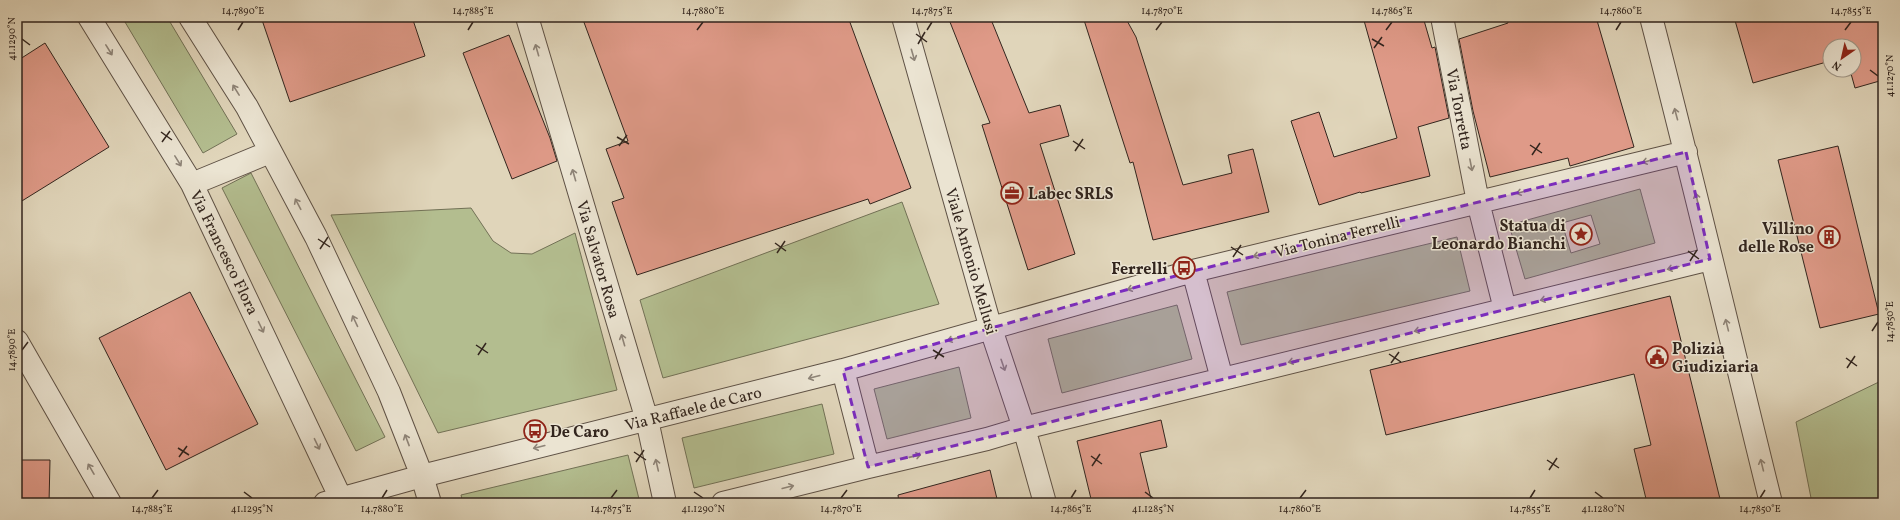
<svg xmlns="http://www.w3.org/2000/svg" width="1900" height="520" viewBox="0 0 1900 520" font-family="Vollkorn,serif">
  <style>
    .green { fill: #b3bd8f; stroke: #727156; fill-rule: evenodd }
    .building { fill: #df9a88; stroke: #32251e }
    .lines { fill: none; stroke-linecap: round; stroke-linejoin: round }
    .street-casing { stroke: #5e5145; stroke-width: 24 }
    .street { stroke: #ebe4d2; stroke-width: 22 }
    .oneway { stroke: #8e8478 }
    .marked { fill: #7b2cbf; fill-opacity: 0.2; stroke: #7b2cbf; stroke-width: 3; stroke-dasharray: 8 5; stroke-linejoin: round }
    .ticks { fill: none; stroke: #32251e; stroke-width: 1.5 }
    .labels { text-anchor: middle; stroke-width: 3; stroke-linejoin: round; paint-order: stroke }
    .street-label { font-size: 16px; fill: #32251e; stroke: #ebe4d2 }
    .poi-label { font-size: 16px; font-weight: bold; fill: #32251e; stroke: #ebe4d2; text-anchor: start }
    .neatline { fill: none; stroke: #32251e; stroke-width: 1.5 }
    .ticks-label { font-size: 10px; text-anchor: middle; fill: #32251e }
  </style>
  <rect width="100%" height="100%" fill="#e0d5ba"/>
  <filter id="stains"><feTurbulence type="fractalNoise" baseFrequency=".005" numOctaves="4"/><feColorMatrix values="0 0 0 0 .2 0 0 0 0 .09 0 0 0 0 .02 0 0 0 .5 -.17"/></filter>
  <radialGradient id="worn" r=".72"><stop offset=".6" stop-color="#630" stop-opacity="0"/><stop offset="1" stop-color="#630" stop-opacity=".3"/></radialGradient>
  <path class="green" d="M122 17H167L237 134 203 153Z
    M251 173 385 437 356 451 222 188Z
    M1640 189 1655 243 1525 279 1509 225ZM1591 215 1600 244 1571 253 1562 223Z
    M902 202 939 304 663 378 640 300Z
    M471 208 493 241 511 253 532 254 575 233 617 390 438 433 331 215Z
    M1457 237 1470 291 1241 345 1227 292Z
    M1177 305 1192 359 1062 393 1048 339Z
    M959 367 971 418 887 439 874 389Z
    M1883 380V503H1812L1796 422Z
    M822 404 834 454 694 488 682 438Z
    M628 455 640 503H463L461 495Z"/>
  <path class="building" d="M261 17H412L425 56 290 102Z
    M582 17H848L911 188 870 204 868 199 637 275 612 202 624 198 606 149 628 141Z
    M948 17H990L1029 113 1060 105 1069 136 1040 144 1075 254 1028 270 982 125 990 123Z
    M1083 17H1125L1136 37 1183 185 1232 173 1228 155 1253 149 1269 212 1153 240 1133 162 1130 163Z
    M1363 17H1423L1432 48 1435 47 1449 118 1418 127 1430 176 1361 193 1360 192 1319 205 1291 121 1319 112 1334 157 1397 138Z
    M1507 17H1596L1634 147 1570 166 1568 158 1490 177 1473 111 1459 39 1508 23Z
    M1734 17H1883V80L1855 88 1850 70H1854V46H1830V61L1753 83Z
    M509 35 550 138 557 161 512 179 463 53Z
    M45 43 109 147 17 204V61Z
    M1838 146 1879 314 1820 328 1778 160Z
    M190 292 258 424 166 470 99 338Z
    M1670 296 1721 503H1647L1634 449 1651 445 1634 374 1386 435 1370 370Z
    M1161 420 1167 447 1140 453 1152 503H1092L1077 441Z
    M17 460H50L49 503H17Z
    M990 470 998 503H899L898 495Z"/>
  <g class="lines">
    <g class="street-casing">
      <path id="street" d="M89 17 192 184 343 503
        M190 17 247 107 316 237 389 392 422 476 430 503
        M527 17 647 420 665 503
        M903 17 991 329 1024 428 1045 503
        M1442 17 1478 202 1505 309
        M1651 17C1693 179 1731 341 1771 503
        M192 184 270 152
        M1193 271 1222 379
        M17 341 110 503
        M843 370 868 467
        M325 503 422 476 843 370 1193 271 1686 152
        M723 503 868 467 987 439 1024 428 1710 259"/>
    </g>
    <use href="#street" class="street"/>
  </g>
  <defs><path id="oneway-shaft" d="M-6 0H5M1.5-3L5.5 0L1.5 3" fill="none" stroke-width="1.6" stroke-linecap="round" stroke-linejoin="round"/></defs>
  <g class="oneway">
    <use href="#oneway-shaft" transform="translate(109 50) rotate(58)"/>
    <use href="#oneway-shaft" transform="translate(537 50) rotate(-106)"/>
    <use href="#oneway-shaft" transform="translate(913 55) rotate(74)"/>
    <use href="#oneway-shaft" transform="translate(236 90) rotate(-122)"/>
    <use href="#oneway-shaft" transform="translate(1676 114) rotate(-105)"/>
    <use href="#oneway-shaft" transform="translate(178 161) rotate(58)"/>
    <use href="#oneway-shaft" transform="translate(1648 161) rotate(166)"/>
    <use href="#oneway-shaft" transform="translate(1471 165) rotate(79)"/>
    <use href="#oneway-shaft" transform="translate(574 175) rotate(-106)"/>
    <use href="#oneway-shaft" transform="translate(1522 192) rotate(166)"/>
    <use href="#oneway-shaft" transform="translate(1697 199) rotate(-103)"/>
    <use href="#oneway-shaft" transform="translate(298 204) rotate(-118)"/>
    <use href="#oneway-shaft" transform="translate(1259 255) rotate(166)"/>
    <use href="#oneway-shaft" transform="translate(1673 268) rotate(166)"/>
    <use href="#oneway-shaft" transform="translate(1133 288) rotate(164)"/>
    <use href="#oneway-shaft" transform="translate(1546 299) rotate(166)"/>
    <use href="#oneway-shaft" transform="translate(355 321) rotate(-115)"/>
    <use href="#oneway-shaft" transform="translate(1727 325) rotate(-104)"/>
    <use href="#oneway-shaft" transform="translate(261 327) rotate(64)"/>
    <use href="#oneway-shaft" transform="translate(1420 330) rotate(166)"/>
    <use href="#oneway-shaft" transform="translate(953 339) rotate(165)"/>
    <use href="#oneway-shaft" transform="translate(623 340) rotate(-106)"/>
    <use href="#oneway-shaft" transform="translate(1294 361) rotate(166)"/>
    <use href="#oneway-shaft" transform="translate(1003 365) rotate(71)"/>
    <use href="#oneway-shaft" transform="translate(814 377) rotate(165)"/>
    <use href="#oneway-shaft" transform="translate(407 440) rotate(-111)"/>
    <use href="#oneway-shaft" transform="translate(317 444) rotate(64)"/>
    <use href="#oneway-shaft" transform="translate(539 447) rotate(166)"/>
    <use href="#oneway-shaft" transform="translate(915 456) rotate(-13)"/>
    <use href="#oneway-shaft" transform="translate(657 465) rotate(-103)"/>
    <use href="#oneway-shaft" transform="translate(1762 465) rotate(-104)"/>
    <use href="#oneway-shaft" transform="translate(91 469) rotate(-120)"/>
    <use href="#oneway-shaft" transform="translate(788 487) rotate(-14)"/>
  </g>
  <path class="marked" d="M1686 152 1710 259 868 467 843 370 1193 271Z"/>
  <path class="ticks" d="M238 30 243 22M468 30 473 22M697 30 703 22M927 30 932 22M1156 30 1162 22M1386 30 1392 22M1616 30 1621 22M1845 30 1851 22M916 34 927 42M22 39 30 45M1372 39 1384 46M918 44 925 32M1374 48 1382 37M1870 70 1878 76M161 132 172 140M617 137 629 144M1073 141 1085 149M162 142 170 131M1530 145 1542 153M619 146 627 135M1075 151 1083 139M1532 155 1540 143M318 239 330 247M775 243 786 251M1231 247 1243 255M320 249 328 237M1688 251 1699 259M777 253 785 241M1233 257 1241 245M1690 261 1697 250M1872 331 1878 322M476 345 488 353M22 350 28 342M933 350 944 357M1389 354 1401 362M478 355 486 343M1846 358 1857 366M935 359 942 348M1391 363 1399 352M1847 368 1855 356M178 448 189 455M634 452 646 460M1091 456 1102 464M179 457 187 446M1547 460 1559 468M636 462 644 450M1092 466 1100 454M1549 470 1557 458M244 492 252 498M694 492 703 498M1145 492 1153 498M1595 492 1603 498M152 498 158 490M382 498 387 490M611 498 617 490M841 498 847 490M1071 498 1076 490M1300 498 1306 490M1530 498 1535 490M1760 498 1765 490"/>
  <defs>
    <g id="office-ring" transform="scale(1.15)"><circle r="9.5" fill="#ebe4d2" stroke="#8f2418" stroke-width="1.5"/><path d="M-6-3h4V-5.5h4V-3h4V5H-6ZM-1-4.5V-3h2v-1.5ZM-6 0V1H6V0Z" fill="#8f2418"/></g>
    <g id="sight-ring" transform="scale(1.15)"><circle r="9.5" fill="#ebe4d2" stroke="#8f2418" stroke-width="1.5"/><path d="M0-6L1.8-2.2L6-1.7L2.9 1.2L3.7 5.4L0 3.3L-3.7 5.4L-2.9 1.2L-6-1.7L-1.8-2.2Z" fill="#8f2418"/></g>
    <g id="building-ring" transform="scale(1.15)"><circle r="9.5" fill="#ebe4d2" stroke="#8f2418" stroke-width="1.5"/><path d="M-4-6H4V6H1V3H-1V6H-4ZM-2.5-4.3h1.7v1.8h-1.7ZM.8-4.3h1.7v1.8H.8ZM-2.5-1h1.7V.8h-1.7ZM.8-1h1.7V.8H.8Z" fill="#8f2418"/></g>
    <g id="bus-ring" transform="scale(1.15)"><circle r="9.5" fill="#ebe4d2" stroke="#8f2418" stroke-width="1.5"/><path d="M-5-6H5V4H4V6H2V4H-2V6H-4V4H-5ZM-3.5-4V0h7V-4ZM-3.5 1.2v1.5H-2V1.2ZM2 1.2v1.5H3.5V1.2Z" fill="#8f2418"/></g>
    <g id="civic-ring" transform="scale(1.15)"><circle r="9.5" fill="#ebe4d2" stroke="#8f2418" stroke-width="1.5"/><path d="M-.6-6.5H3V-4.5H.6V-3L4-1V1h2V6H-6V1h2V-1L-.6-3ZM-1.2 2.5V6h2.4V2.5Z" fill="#8f2418"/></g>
  </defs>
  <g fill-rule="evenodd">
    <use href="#office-ring" x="1012" y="193"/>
    <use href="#sight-ring" x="1581" y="234"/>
    <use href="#building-ring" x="1829" y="237"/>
    <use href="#bus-ring" x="1184" y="268"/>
    <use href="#civic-ring" x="1657" y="357"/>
    <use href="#bus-ring" x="535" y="431"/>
  </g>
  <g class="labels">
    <g class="street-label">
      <text transform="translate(1460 109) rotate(79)" y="6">Via Torretta</text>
      <text transform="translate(1337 236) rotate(-14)" y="6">Via Tonina Ferrelli</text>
      <text transform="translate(225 252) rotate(64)" y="6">Via Francesco Flora</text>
      <text transform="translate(599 259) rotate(74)" y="6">Via Salvator Rosa</text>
      <text transform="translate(972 261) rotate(74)" y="6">Viale Antonio Mellusi</text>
      <text transform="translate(693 408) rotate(-14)" y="6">Via Raffaele de Caro</text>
    </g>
    <g class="poi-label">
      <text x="1028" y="199">Labec SRLS</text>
      <text x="1566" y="231" text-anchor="end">Statua di<tspan x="1566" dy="18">Leonardo Bianchi</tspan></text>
      <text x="1814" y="234" text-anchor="end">Villino<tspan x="1814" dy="18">delle Rose</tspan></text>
      <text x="1168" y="274" text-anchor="end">Ferrelli</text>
      <text x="1672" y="354">Polizia<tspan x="1672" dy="18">Giudiziaria</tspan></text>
      <text x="550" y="437">De Caro</text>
    </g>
  </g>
  <rect width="1900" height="520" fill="none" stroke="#e0d5ba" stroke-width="44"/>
  <g transform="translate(1842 58) rotate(214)"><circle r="19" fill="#ebe4d2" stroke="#a1988a"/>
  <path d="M0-3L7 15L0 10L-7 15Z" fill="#8f2418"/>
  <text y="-6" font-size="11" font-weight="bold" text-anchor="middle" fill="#32251e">N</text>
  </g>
  <rect x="22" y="22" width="1856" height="476" class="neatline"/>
  <g class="ticks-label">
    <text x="243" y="14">14.7890°E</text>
    <text x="473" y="14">14.7885°E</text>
    <text x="703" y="14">14.7880°E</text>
    <text x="932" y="14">14.7875°E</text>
    <text x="1162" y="14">14.7870°E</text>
    <text x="1392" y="14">14.7865°E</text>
    <text x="1621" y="14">14.7860°E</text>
    <text x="1851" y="14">14.7855°E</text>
    <text transform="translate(11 39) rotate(-90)" y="4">41.1290°N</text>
    <text transform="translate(1889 76) rotate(-90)" y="4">41.1270°N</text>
    <text transform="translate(1889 322) rotate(-90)" y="4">14.7850°E</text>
    <text transform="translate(11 350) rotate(-90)" y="4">14.7890°E</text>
    <text x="152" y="512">14.7885°E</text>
    <text x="252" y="512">41.1295°N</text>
    <text x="382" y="512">14.7880°E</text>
    <text x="611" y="512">14.7875°E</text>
    <text x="703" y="512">41.1290°N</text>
    <text x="841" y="512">14.7870°E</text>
    <text x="1071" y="512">14.7865°E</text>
    <text x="1153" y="512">41.1285°N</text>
    <text x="1300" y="512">14.7860°E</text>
    <text x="1530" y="512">14.7855°E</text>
    <text x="1603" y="512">41.1280°N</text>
    <text x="1760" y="512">14.7850°E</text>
  </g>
  <rect width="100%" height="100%" filter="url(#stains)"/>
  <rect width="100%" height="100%" fill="url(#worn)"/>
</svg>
